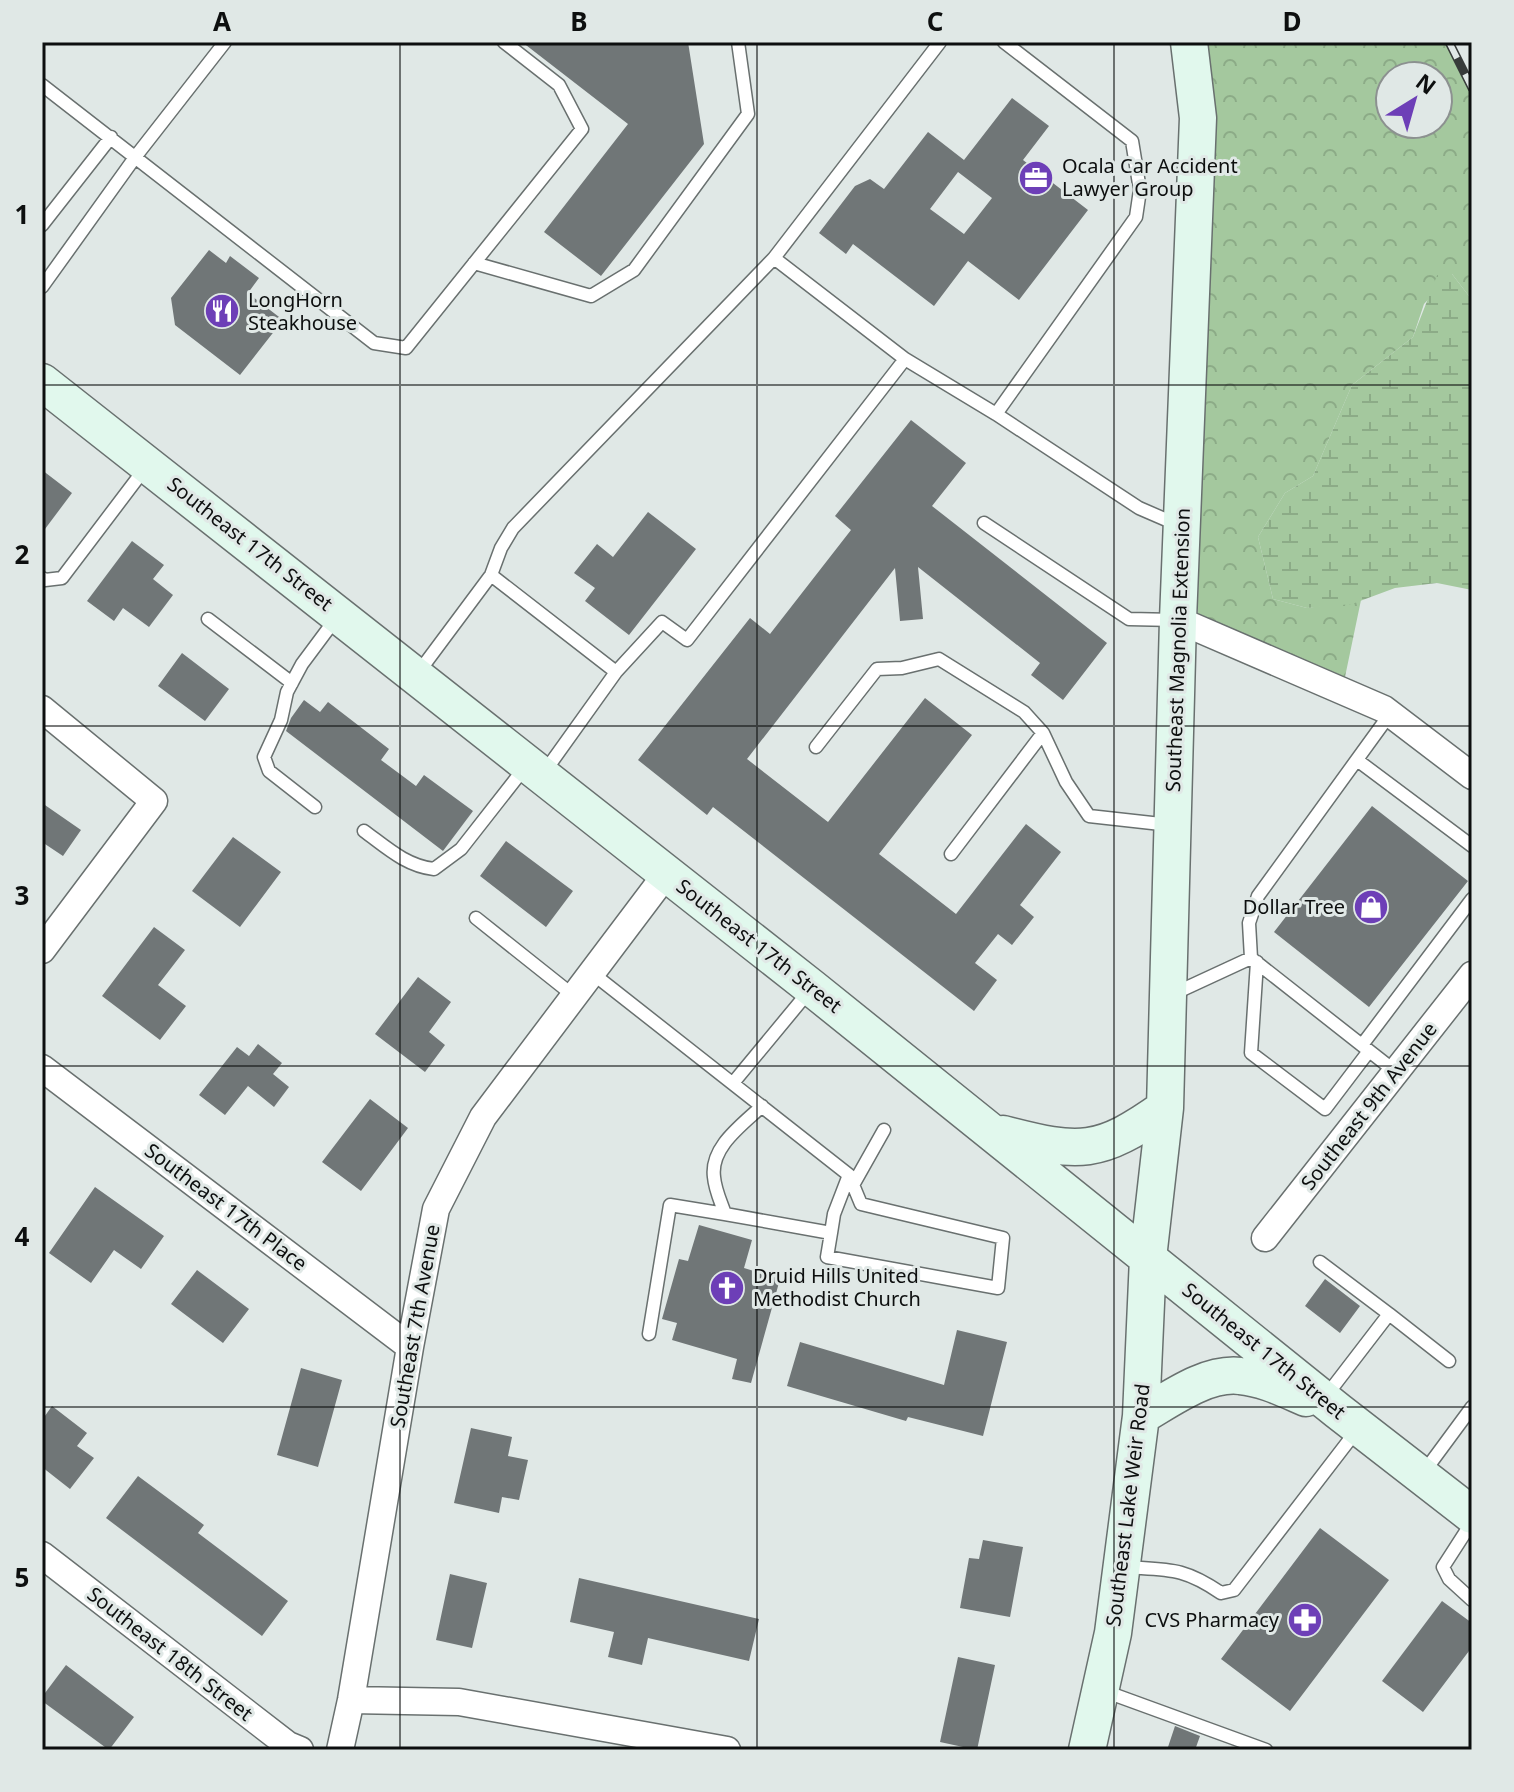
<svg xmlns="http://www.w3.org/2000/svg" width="1514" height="1792" viewBox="0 0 1514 1792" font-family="'Noto Sans',sans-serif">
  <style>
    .forest { fill: url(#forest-crowns); fill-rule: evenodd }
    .wetland { fill: url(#wetland-marsh) }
    .building { fill: #707677; fill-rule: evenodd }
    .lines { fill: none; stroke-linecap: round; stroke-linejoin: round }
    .lane-casing { stroke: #69706f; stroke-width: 15 }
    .street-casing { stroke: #69706f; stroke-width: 29 }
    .secondary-casing { stroke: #69706f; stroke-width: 39 }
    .lane { stroke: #fff; stroke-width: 12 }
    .street { stroke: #fff; stroke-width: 26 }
    .secondary { stroke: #e1f8ed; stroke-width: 36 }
    .rail-casing { stroke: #373b3a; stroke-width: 9 }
    .rail { stroke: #e0e8e6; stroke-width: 6; stroke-dasharray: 18; stroke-linecap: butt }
    .grid { fill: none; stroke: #0d0f0f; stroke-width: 2; stroke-opacity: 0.55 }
    .labels { text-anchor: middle; stroke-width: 6; stroke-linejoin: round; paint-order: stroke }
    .poi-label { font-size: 20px; fill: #0d0f0f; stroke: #e0e8e6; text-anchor: start }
    .street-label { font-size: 20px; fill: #0d0f0f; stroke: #e0e8e6 }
    .neatline { fill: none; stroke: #0d0f0f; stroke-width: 3 }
    .grid-label { font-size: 26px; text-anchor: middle; font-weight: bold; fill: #0d0f0f }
  </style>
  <defs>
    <pattern id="forest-crowns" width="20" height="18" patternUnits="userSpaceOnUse" patternTransform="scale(2)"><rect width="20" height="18" fill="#a4c89e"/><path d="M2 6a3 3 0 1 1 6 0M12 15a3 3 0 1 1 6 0" fill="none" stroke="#8cab87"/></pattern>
    <pattern id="wetland-marsh" width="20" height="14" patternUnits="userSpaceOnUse" patternTransform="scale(2)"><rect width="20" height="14" fill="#a4c89e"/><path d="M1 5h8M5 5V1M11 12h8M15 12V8" fill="none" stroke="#8cab87"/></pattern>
  </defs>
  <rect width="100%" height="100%" fill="#e0e8e6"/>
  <path class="forest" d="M1202 42H1449L1472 83V300L1452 274 1424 304 1413 337 1352 385 1313 476 1285 493 1258 537 1273 599 1307 608 1361 600 1345 677 1198 614ZM1390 76H1438V124H1390Z"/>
  <path class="wetland" d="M1438 273 1452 274 1472 300V590L1437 583 1395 588 1352 604 1307 608 1273 599 1258 537 1285 493 1313 476 1352 385 1413 337Z"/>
  <path class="building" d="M522 42H688L704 144 601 276 544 232 628 124Z
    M1012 98 1049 126 1023 160 1088 210 1019 300 968 261 934 306 853 244 846 254 819 233 855 186 870 179 884 189 928 132 964 160ZM958 172 992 198 964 234 930 209Z
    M209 250 226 263 230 256 259 278 248 293 283 320 240 375 175 325 171 298Z
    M911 420 966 463 932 506 1107 643 1063 700 1031 675 1040 663 918 567 923 619 900 621 895 568 747 759 828 822 925 698 972 735 879 854 956 914 1026 824 1061 852 1020 905 1034 917 1012 945 998 934 975 963 997 980 974 1011 713 807 707 815 638 760 750 618 770 634 851 530 835 516Z
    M42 470 72 493 42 533Z
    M648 512 696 549 629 635 585 601 595 588 574 573 597 544 613 557Z
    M132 541 164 565 153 579 173 595 149 627 123 608 114 621 87 601Z
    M182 653 229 689 205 721 158 686Z
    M304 700 320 712 328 702 389 749 381 760 416 786 424 775 473 811 443 851 286 731 291 718Z
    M42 803 81 830 63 856 42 842Z
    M1372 806 1468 881 1369 1007 1274 932Z
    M233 837 281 872 240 927 192 891Z
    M506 841 573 891 546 927 480 876Z
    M154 927 185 950 158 985 186 1006 160 1040 102 996Z
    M418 977 451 1002 429 1032 445 1045 425 1072 375 1034Z
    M258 1044 282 1063 273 1074 289 1087 274 1107 248 1086 225 1115 199 1095 237 1047 249 1056Z
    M370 1099 408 1128 361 1191 322 1162Z
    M95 1187 164 1236 141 1269 114 1250 91 1283 49 1253Z
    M699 1225 752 1240 744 1268 780 1279 751 1383 732 1379 737 1359 672 1340 677 1323 662 1319 679 1259 688 1261Z
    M197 1270 249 1309 223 1343 171 1304Z
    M1325 1279 1360 1306 1340 1333 1305 1306Z
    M957 1330 1007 1342 983 1436 908 1417 906 1421 787 1386 800 1342 944 1385Z
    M301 1368 342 1380 318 1467 277 1455Z
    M52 1406 87 1433 77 1446 94 1458 70 1489 42 1467V1420Z
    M471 1428 512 1437 508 1456 528 1460 519 1500 502 1497 499 1513 454 1503Z
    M138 1476 204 1525 198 1533 288 1601 262 1636 106 1518Z
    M1320 1528 1389 1580 1290 1711 1221 1659Z
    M983 1540 1023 1547 1010 1617 960 1608 969 1558 979 1559Z
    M450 1574 487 1583 472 1648 436 1640Z
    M579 1578 759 1619 749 1661 648 1638 642 1665 608 1657 614 1632 570 1622Z
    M1442 1601 1472 1623V1647L1423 1712 1382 1681Z
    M958 1657 995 1665 977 1750 940 1742Z
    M66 1665 134 1717 109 1750 42 1701V1697Z
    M1175 1726 1200 1736 1195 1750H1167Z"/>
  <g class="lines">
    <g class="lane-casing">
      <path id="lane" d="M1004 42 1132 141 1140 190 1136 217 996 414 1139 508 1176 524
        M42 85 374 343 406 348 582 129 559 85 504 42
        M42 225 111 137
        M474 263 591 296 634 270 748 114 738 42
        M42 287 136 156 225 42
        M905 359 996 414
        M984 523 1129 619 1175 620
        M491 575 501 548 513 528 774 258
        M42 578 45 580 62 578 146 467
        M208 619 292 683
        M616 672 662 622 687 640 905 359 774 258 940 42
        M418 673 491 575 616 672 543 774
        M1390 714 1258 896 1249 923 1251 958 1396 1072
        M816 747 877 669 902 668 939 659 1024 712 1043 733 1066 782 1089 816 1170 825
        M1357 760 1472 846
        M315 807 269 771 264 757 281 720 287 692 302 664 337 617
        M364 831C386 847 406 866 434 869L461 849 526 766
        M951 854 1043 733
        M476 918 574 996
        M1257 962 1251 1053 1325 1109 1369 1051
        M592 973 849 1175 861 1204 1003 1238 998 1288 827 1257 831 1233 725 1214C721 1202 715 1190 714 1177 710 1147 742 1125 762 1106
        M1171 995 1251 958
        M1362 1045 1472 899
        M733 1083 810 990
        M853 1185 884 1130
        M831 1233 834 1214 849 1175
        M1320 1262 1389 1314 1326 1396
        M1389 1314 1449 1361
        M649 1334 670 1205 725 1214
        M1424 1472 1472 1407
        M1472 1522 1443 1567 1449 1579 1472 1600
        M1125 1567C1169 1570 1183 1567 1221 1593L1234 1590 1357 1430
        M1104 1691 1266 1750"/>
    </g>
    <g class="street-casing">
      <path id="street" d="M1178 620 1384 709 1472 776
        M42 709 154 801 42 950
        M42 1068 410 1347
        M1265 1238 1472 975
        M42 1555 288 1745 300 1750
        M351 1700 459 1702 727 1750
        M340 1750 351 1700 410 1347 436 1209 483 1117 667 873"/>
    </g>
    <g class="secondary-casing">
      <path id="secondary" d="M42 382 812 988 1338 1411 1472 1515
        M1003 1134C1080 1154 1099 1155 1165 1108
        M1141 1416C1169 1400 1206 1372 1240 1376 1263 1378 1285 1389 1306 1398
        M1087 1750 1113 1633 1141 1416 1148 1258 1165 1108 1178 620 1198 118 1189 42"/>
    </g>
    <use href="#lane" class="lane"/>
    <use href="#street" class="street"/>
    <use href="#secondary" class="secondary"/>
    <g class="rail-casing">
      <path id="rail" d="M1449 42 1472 88"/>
    </g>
    <use href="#rail" class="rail"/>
  </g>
  <path class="grid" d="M400 42V1750M757 42V1750M1114 42V1750M42 385H1472M42 726H1472M42 1066H1472M42 1407H1472"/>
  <defs>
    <g id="office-disc" transform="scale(1.8)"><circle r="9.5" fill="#6d3fb7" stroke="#e0e8e6"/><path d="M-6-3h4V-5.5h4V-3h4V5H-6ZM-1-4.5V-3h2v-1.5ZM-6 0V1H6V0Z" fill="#fff"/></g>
    <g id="restaurant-disc" transform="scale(1.8)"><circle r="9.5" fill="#6d3fb7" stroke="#e0e8e6"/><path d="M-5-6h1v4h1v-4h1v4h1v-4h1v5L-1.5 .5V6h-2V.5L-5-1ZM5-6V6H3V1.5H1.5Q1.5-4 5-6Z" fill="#fff"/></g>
    <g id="shop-disc" transform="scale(1.8)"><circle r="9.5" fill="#6d3fb7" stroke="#e0e8e6"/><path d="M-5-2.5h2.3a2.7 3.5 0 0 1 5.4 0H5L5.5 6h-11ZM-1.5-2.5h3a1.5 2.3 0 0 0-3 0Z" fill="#fff"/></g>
    <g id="church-disc" transform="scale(1.8)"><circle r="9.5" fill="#6d3fb7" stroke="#e0e8e6"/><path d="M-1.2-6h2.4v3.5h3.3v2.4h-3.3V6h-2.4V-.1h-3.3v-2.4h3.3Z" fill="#fff"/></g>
    <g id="pharmacy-disc" transform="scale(1.8)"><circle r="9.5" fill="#6d3fb7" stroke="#e0e8e6"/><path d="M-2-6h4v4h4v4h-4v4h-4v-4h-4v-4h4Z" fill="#fff"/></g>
  </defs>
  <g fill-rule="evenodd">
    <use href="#office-disc" x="1036" y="178"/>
    <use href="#restaurant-disc" x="222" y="311"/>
    <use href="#shop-disc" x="1371" y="907"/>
    <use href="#church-disc" x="727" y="1288"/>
    <use href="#pharmacy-disc" x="1305" y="1620"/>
  </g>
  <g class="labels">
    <g class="poi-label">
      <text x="1062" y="173">Ocala Car Accident<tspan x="1062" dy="23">Lawyer Group</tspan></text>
      <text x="248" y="307">LongHorn<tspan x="248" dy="23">Steakhouse</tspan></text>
      <text x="1345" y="914" text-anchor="end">Dollar Tree</text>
      <text x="753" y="1283">Druid Hills United<tspan x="753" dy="23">Methodist Church</tspan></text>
      <text x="1279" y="1627" text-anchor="end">CVS Pharmacy</text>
    </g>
    <g class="street-label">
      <text transform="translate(250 544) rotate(38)" y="7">Southeast 17th Street</text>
      <text transform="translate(1178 650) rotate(-88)" y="7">Southeast Magnolia Extension</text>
      <text transform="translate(759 946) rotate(38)" y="7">Southeast 17th Street</text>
      <text transform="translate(1369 1106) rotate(-52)" y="7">Southeast 9th Avenue</text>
      <text transform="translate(226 1207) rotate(37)" y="7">Southeast 17th Place</text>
      <text transform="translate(415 1326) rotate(-80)" y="7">Southeast 7th Avenue</text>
      <text transform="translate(1264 1351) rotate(39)" y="7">Southeast 17th Street</text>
      <text transform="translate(1128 1505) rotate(-83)" y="7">Southeast Lake Weir Road</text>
      <text transform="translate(170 1654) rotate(38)" y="7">Southeast 18th Street</text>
    </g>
  </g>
  <rect width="1514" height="1792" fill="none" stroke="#e0e8e6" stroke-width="88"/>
  <g transform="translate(1414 100) rotate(37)"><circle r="38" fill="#e0e8e6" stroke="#8c9190" stroke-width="2"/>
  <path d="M0-6L14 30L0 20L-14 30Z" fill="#6d3fb7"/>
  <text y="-12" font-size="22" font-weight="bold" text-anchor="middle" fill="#0d0f0f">N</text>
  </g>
  <rect x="44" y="44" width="1426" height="1704" class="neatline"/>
  <g class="grid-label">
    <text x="222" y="31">A</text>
    <text x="579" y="31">B</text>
    <text x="935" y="31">C</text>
    <text x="1292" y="31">D</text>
    <text x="22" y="224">1</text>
    <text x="22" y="564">2</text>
    <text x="22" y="905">3</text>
    <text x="22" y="1246">4</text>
    <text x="22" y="1587">5</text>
  </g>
</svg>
